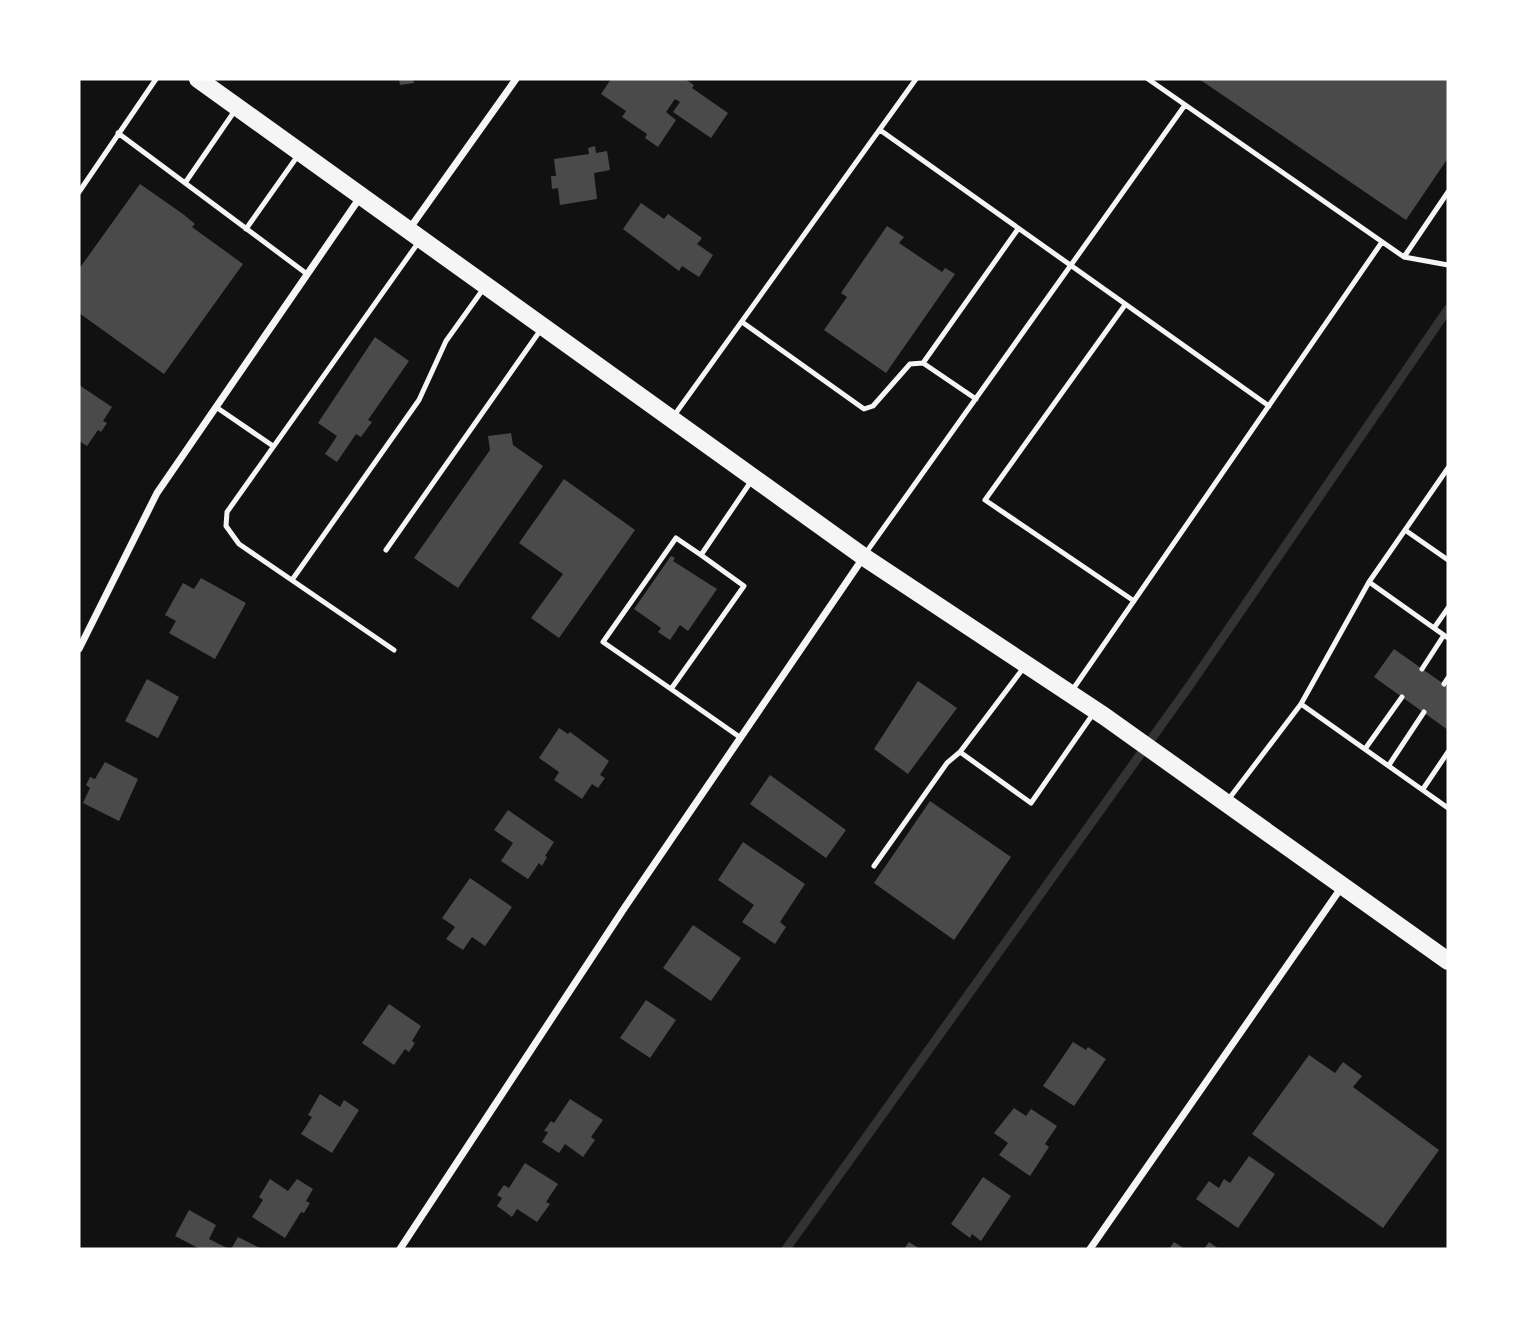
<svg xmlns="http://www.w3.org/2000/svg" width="1527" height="1328" viewBox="0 0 1527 1328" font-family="Arial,sans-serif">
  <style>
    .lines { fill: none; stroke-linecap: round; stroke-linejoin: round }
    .stream { stroke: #333; stroke-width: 9 }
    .building { fill: #4a4a4a }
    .service { stroke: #f5f5f5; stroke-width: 5 }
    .minor { stroke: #f5f5f5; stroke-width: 7 }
    .primary { stroke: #f5f5f5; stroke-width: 18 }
  </style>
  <rect width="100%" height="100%" fill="#111"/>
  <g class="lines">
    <path class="stream" d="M786 1249 1190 685 1448 309"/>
  </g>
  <path class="building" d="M399 79H413L414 83 400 85Z
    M611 79H685L694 85 692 88 728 113 711 138 673 112 680 102 675 99 666 112 676 120 658 147 645 138 647 134 622 117 626 111 601 94Z
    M1199 79H1448V158L1406 220Z
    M595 146 596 153 607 151 610 170 594 173 597 199 560 205 558 188 552 189 551 176H556L554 159 589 154 588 148Z
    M140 184 183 214 195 224 192 227 243 264 164 374 79 313V269Z
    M641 203 664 219 668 214 702 238 697 244 713 255 699 277 682 266 679 271 623 229Z
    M887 226 904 237 899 243 942 272 945 268 955 274 886 373 824 330 847 297 841 293Z
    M375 337 409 361 368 420 372 422 361 437 356 434 337 462 325 454 337 436 318 423Z
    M79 385 112 407 103 421 107 423 101 432 98 430 87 446 79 441Z
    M511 433 513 445 543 466 458 588 414 558 490 450 488 436Z
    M564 479 635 530 559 638 531 618 563 574 519 543Z
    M671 556 675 558 673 561 717 589 688 631 680 625 670 640 658 632 661 628 634 609Z
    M201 578 246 603 215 659 169 633 176 621 165 615 183 583 194 589Z
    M1394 649 1448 687V730L1374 677Z
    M147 679 179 697 158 738 125 721Z
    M918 681 957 708 908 774 874 749Z
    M559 728 568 734 570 732 609 761 600 775 605 778 598 788 592 784 582 799 554 780 559 772 539 758Z
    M105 762 138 779 119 821 83 803 90 788 86 785 90 777 95 779Z
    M770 775 846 830 826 858 750 804Z
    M930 801 1011 857 954 940 874 883Z
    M508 810 554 842 545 856 547 857 542 866 539 863 528 879 501 861 513 843 494 830Z
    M743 842 805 884 780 922 786 927 775 944 742 922 754 905 718 880Z
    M470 878 512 907 485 946 472 937 463 950 446 939 455 927 442 918Z
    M693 925 741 958 711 1001 663 968Z
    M646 1000 676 1020 650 1058 620 1038Z
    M389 1004 421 1026 412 1041 415 1043 409 1052 405 1049 394 1065 362 1043Z
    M1073 1042 1086 1050 1088 1047 1106 1059 1074 1106 1043 1086Z
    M1309 1055 1335 1073 1343 1062 1362 1076 1353 1087 1439 1150 1383 1228 1252 1134Z
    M320 1094 340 1107 344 1100 359 1110 332 1153 301 1134 312 1117 308 1115Z
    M570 1099 603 1120 591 1137 595 1140 583 1157 565 1144 559 1153 542 1142 548 1132 544 1131 551 1121 554 1123Z
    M1014 1108 1026 1116 1031 1109 1057 1126 1045 1144 1049 1147 1030 1176 999 1155 1008 1143 994 1133Z
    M1249 1156 1275 1174 1238 1228 1196 1199 1209 1181 1219 1188 1224 1179 1230 1183Z
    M525 1163 558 1184 546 1202 550 1204 537 1222 517 1209 512 1217 497 1206 502 1198 497 1195 504 1185 509 1188Z
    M983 1177 1011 1196 981 1241 972 1234 970 1238 951 1224Z
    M270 1179 288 1191 297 1179 313 1189 306 1201 310 1203 304 1213 301 1212 285 1238 252 1217 263 1200 259 1197Z
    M189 1210 216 1225 209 1239 229 1249H200L175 1236Z
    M238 1237 262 1249H231Z
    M909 1242 920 1249H904Z
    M1174 1242 1185 1249H1169Z
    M1209 1242 1219 1249H1204Z"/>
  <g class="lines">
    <path class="service" d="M1148 79 1404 257 1448 265
      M880 130 1269 406
      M118 133 307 274
      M185 183 236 109
      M79 192 156 79
      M246 229 299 154
      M1404 257 1448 192
      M1125 305 985 500 1134 601
      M742 322 864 409 873 406 910 364 923 363 976 399
      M923 363 1018 229
      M216 407 273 446
      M673 417 916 79
      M1405 530 1448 560
      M386 550 542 328
      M865 554 1185 105
      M701 555 676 538 603 642 671 689 744 586 701 555 752 480
      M292 580 419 400 446 341 484 288
      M1369 582 1448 638
      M1434 628 1448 608
      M394 650 239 544 226 526 227 512 418 243
      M1422 669 1444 635
      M1444 684 1448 678
      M671 689 741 738
      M1071 692 1382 242
      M1301 704 1448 808
      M1365 749 1402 697
      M960 752 1031 803 1093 714
      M1389 765 1424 712
      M1423 789 1448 752
      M1228 800 1301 704 1369 582 1448 468
      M874 866 947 763 960 752 1025 666"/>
    <path class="minor" d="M410 228 516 79
      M79 649 157 493 361 196
      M400 1249 625 907 863 558
      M1090 1249 1341 888"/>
    <path class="primary" d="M198 79 864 557 1104 716 1448 961"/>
  </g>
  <rect width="1527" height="1328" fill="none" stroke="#ffffff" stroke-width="161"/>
</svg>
